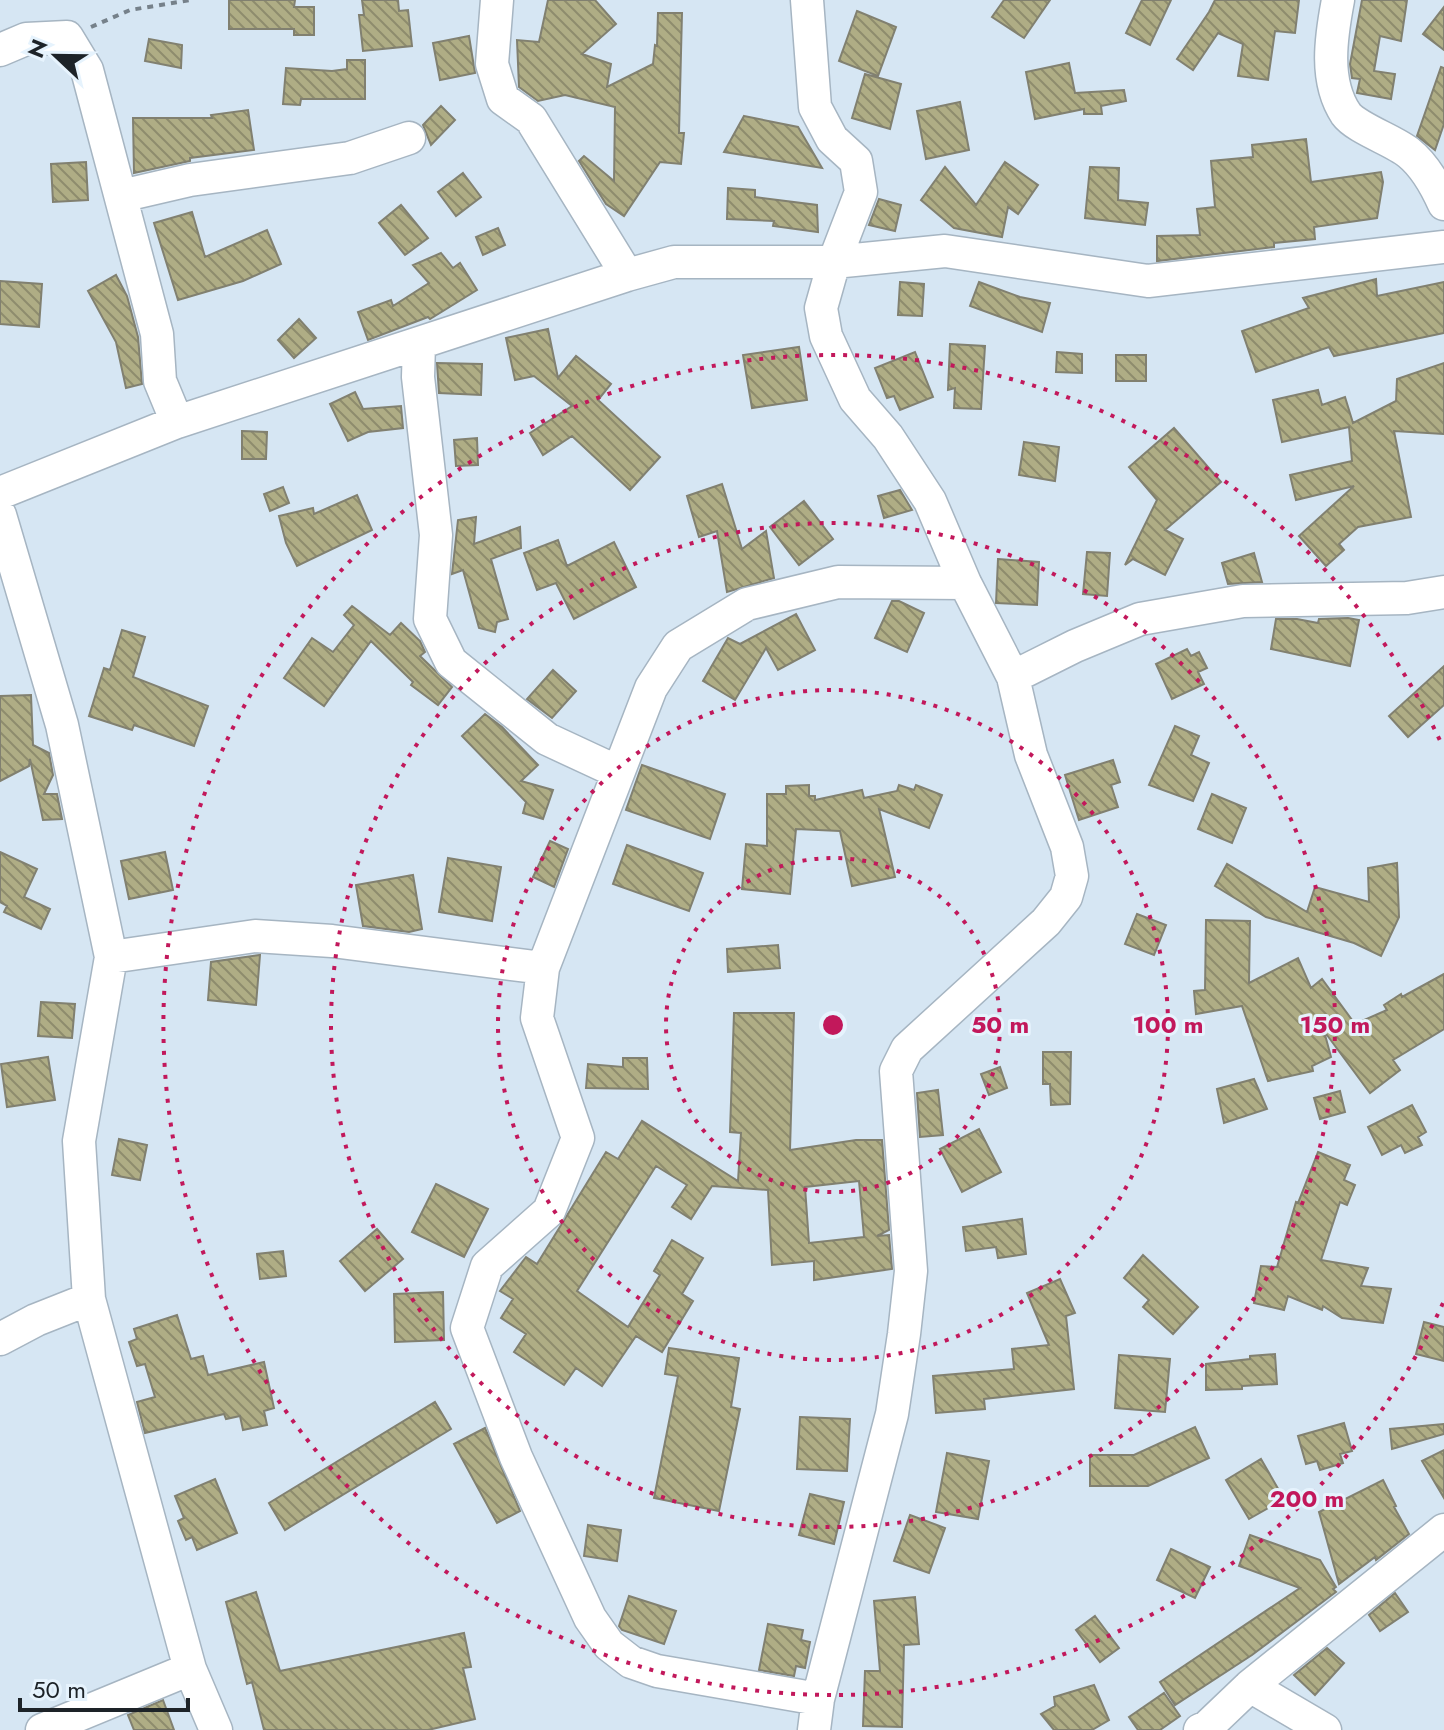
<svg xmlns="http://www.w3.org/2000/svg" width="1444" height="1730" viewBox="0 0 1444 1730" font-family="Jost,sans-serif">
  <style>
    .building { fill: url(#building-back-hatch); stroke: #818070; stroke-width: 2; fill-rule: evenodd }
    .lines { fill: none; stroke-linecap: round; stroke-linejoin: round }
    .minor-casing { stroke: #a6b5c2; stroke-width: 35 }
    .path { stroke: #76818a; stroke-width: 4; stroke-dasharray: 6 6; stroke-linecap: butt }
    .minor { stroke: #fff; stroke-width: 32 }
    .ring { fill: none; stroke: #c2185b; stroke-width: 4; stroke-dasharray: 4 8 }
    .centre { fill: #c2185b; stroke: #e6f3fd; stroke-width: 4 }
    .ring-label { font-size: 24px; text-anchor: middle; font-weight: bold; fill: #c2185b; stroke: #e6f3fd; stroke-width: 6; stroke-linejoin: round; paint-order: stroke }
  </style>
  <defs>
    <pattern id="building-back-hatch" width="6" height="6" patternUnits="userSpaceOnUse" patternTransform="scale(2)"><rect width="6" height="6" fill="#afad85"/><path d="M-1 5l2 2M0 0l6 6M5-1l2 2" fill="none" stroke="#8e8c6d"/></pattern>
  </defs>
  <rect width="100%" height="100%" fill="#d6e6f3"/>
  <path class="building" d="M229 0H295L294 7H314V35H294V29H229Z
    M362 0H398L399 11 408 10 412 46 363 51 359 15H364Z
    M548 0H595L616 24 582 54 611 64 607 87 653 64 655 45 657 46 658 13H682L679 133H684L681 164 660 162 624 216 606 204 579 161 584 156 614 181 615 107 565 95 538 101 519 87 517 40 539 42Z
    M1004 0H1050L1024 38 992 17Z
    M1142 0H1171L1150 45 1126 33Z
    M1215 0H1299L1295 33 1275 31 1268 80 1238 76 1243 44 1218 33 1193 70 1177 59 1209 12Z
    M1362 0H1407L1401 41 1380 36 1374 71 1395 74 1391 99 1357 93 1360 79 1352 78 1350 64Z
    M1444 7V50L1423 34Z
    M857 11 896 27 878 76 839 61Z
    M469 36 475 73 440 80 433 43Z
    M149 39 182 45 181 68 145 61Z
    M347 60H365V99H301L300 105 283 104 286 68 332 71 347 69Z
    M1069 63 1075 93 1124 90 1126 101 1101 106 1102 114H1084V109L1035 119 1026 72Z
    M1441 67 1444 68V124L1435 150 1417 136Z
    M865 74 901 84 890 129 852 118Z
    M960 102 969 150 926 159 917 111Z
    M441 106 455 120 431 145 423 125Z
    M248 110 254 150 190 158V161L134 173 133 118H212L211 115Z
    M744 116 798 127 822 168 724 152Z
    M1306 139 1311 182 1381 172 1383 182 1377 218 1314 227 1315 239 1274 243V247L1157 261V236L1200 235 1197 209 1215 207 1211 161 1253 157 1252 145Z
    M86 162 88 200 53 202 51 164Z
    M1005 162 1038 185 1018 214 1008 207 1002 237 954 228 921 200 945 167 976 205Z
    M1090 167 1119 168 1118 200 1148 203 1145 225 1085 218Z
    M463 173 481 197 456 216 438 192Z
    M728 188 755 190V197L817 205 818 232 773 226 774 221 727 219Z
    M879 199 901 205 895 231 869 225Z
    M401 205 428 238 405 255 379 223Z
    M192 212 205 257 267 230 281 264 243 281 178 300 154 223Z
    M498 228 505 245 483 255 476 237Z
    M441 253 453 268 460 263 477 290 430 319 428 317 368 340 358 312 391 300 393 306 429 283 413 265Z
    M116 275 127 296 138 337 142 384 126 388 116 342 88 291Z
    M1376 279 1377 296 1444 282V333L1334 356 1329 347 1256 372 1242 331 1309 308 1303 298Z
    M0 281 42 284 39 327 0 324Z
    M900 282 924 284 922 316 898 315Z
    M979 282 1020 297 1050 303 1042 332 970 306Z
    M299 319 316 338 294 358 278 340Z
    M548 329 558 378 576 356 611 384 598 400 660 457 630 490 572 436 543 455 530 433 572 406 534 376 515 380 506 338Z
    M950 344 985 346 981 409 954 408 955 388 948 390Z
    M799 347 807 400 752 408 743 355Z
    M915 352 933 397 900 410 894 396 887 398 875 368Z
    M1057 352 1082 354V373L1056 372Z
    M1116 355H1146V381H1116Z
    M437 363 482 364 481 395 439 393Z
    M1444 363V434L1394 431 1411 517 1358 527 1339 544 1344 550 1326 566 1299 536 1354 486 1296 500 1290 475 1352 461 1349 427 1282 442 1273 400 1318 390 1322 405 1345 397 1353 423 1396 401 1397 379Z
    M355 392 363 409 401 406 403 428 368 432 348 441 330 404Z
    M1174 428 1221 482 1165 530 1183 539 1165 575 1133 559 1125 565 1157 500 1129 467Z
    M242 431 267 432 266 459H242Z
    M477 438 478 465 456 466 454 440Z
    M1024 442 1059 447 1055 481 1019 475Z
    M722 484 742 549 766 531 774 578 727 592 717 531 699 537 687 496Z
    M283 487 289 503 270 511 264 494Z
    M900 490 912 510 884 518 878 496Z
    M357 495 372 530 297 566 286 543 279 516 313 508 314 514Z
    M804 501 833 539 799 565 770 527Z
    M476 517 474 544 520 527 521 548 491 559 508 619 497 622 495 632 479 628 463 570 452 574 458 520Z
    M558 540 567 566 614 542 636 587 574 619 556 583 537 590 524 553Z
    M1087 552 1110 553 1107 596 1083 594Z
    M1254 553 1262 582 1228 584 1222 563Z
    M998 559 1039 562 1037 605 996 603Z
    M892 601H899L924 613 907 652 875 638Z
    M352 606 390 635 401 623 420 641 425 652 420 656 452 687 438 705 411 685 413 682 371 641 324 706 284 678 312 638 333 652 354 625 344 615Z
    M796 614 815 650 778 670 766 648 735 700 703 681 728 638 740 644Z
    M1348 618 1359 620 1350 666 1271 649 1276 619H1297L1318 623 1319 619Z
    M122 630 145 637 133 677 208 706 194 746 134 725 132 730 89 716 104 668 110 670Z
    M1187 649 1191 656 1199 652 1207 668 1198 672 1204 684 1172 699 1156 664Z
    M1444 666V705L1408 737 1389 716Z
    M553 670 576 691 552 718 527 699Z
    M31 695 33 745 49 753 53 775 44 794H57L62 819 43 820 30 759 29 766 0 781V696Z
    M485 714 502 727 538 765 521 781 553 790 543 819 523 813 526 802 462 736Z
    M1175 726 1199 736 1191 755 1209 763 1193 801 1149 785Z
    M1113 760 1120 782 1111 785 1118 807 1079 820 1065 775Z
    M642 765 725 794 710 839 626 810Z
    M809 785V796H815V800L862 790 864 798 897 791 899 785 914 790 916 785 942 795 929 828 879 809 895 877 852 886 840 831 796 829 790 894 742 889 746 844 767 846V794H786V786Z
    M1212 794 1246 808 1232 843 1198 829Z
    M550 841 568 849 554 887 533 877Z
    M627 845 703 873 689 911 613 884Z
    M0 852 37 869 24 897 50 909 41 929 4 912 7 906 0 902Z
    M165 852 173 890 129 899 121 861Z
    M448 858 501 867 492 921 439 912Z
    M1397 863 1399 917 1381 956 1354 943 1266 917 1215 886 1227 864 1307 912 1315 887 1369 902 1368 868Z
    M413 875 422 929 409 932 363 926 356 885Z
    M1137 914 1166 925 1154 955 1125 944Z
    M1206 920 1250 921 1249 983 1298 958 1311 988 1322 979 1355 1024 1387 1010 1384 1005 1401 994 1402 997 1444 974V1029L1393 1060 1400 1070 1370 1093 1324 1031 1331 1057 1312 1066 1313 1071 1268 1081 1242 1006 1196 1014 1194 991 1205 990Z
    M778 945 780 968 728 972 727 949Z
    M260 955 256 1005 208 1000 211 962Z
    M41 1002 75 1004 72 1038 38 1036Z
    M734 1013H794L790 1150 856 1140H882L889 1230 877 1236 889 1235 892 1269 814 1280V1261L772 1265 768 1190 712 1186 691 1219 672 1207 687 1185 656 1166 577 1291 628 1327 660 1275 654 1271 672 1240 703 1258 682 1294 693 1301 662 1352 636 1336 602 1386 576 1368 564 1385 514 1352 526 1334 501 1318 513 1299 500 1291 526 1257 537 1264 606 1152 618 1159 642 1121 738 1181 741 1133 730 1132ZM859 1181 864 1237 809 1243 805 1187Z
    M1043 1052H1071L1070 1104 1051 1105 1050 1084H1043Z
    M48 1057 55 1100 7 1107 1 1064Z
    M623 1058H647L648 1089 586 1088 588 1064 623 1067Z
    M1000 1067 1007 1088 989 1095 981 1074Z
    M1254 1079 1267 1109 1224 1123 1217 1089Z
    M938 1090 943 1135 920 1137 917 1093Z
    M1340 1091 1345 1112 1320 1119 1314 1098Z
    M1412 1105 1426 1132 1418 1137 1422 1145 1405 1153 1401 1145 1382 1155 1368 1127Z
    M979 1129 1001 1172 962 1192 940 1149Z
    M119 1139 147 1145 140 1180 112 1175Z
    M1318 1152 1350 1165 1344 1180 1355 1185 1347 1205 1340 1202 1321 1260 1368 1268 1361 1286 1391 1289 1383 1323 1342 1318 1323 1306 1322 1310 1288 1296 1284 1310 1254 1303 1261 1266 1277 1267 1296 1202 1298 1203Z
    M436 1184 488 1209 464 1257 412 1232Z
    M1022 1219 1026 1254 998 1258 996 1247 966 1251 963 1227Z
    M377 1229 403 1259 365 1291 340 1261Z
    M283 1251 286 1276 260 1279 257 1254Z
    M1143 1255 1198 1307 1173 1334 1143 1307 1149 1300 1124 1278Z
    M1060 1279 1075 1313 1066 1316 1074 1389 984 1399 985 1409 936 1413 933 1376 1014 1369 1012 1349 1049 1345 1027 1293Z
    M443 1292 444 1340 395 1342 394 1294Z
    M177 1315 191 1359 203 1356 208 1375 264 1362 274 1408 264 1411 267 1425 243 1430 240 1416 226 1419 224 1414 145 1433 137 1402 155 1397 145 1364 137 1366 129 1342 137 1339 134 1329Z
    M1424 1322 1444 1327V1361L1416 1354Z
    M669 1348 739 1358 731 1407 740 1409 719 1511 654 1498 678 1376 665 1374Z
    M1275 1354 1277 1384 1242 1386V1389L1206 1390V1364L1250 1359V1356Z
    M1119 1355 1170 1359 1165 1412 1115 1408Z
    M435 1402 451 1429 285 1530 269 1503Z
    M800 1417 850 1419 847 1471 797 1469Z
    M1344 1423 1352 1451 1340 1454 1343 1463 1320 1470 1317 1461 1306 1464 1298 1436Z
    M1444 1424V1434L1392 1449 1390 1429Z
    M1195 1427 1209 1458 1148 1486H1090V1455H1134Z
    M485 1428 520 1511 497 1523 454 1444Z
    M1444 1450V1498L1422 1461Z
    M947 1453 989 1461 978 1519 936 1512Z
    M1261 1459 1284 1499 1249 1519 1226 1480Z
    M215 1479 237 1533 197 1550 192 1537 186 1540 178 1521 184 1518 175 1496Z
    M1383 1480 1396 1506 1394 1507 1409 1534 1376 1560 1375 1557 1339 1584 1319 1512Z
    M810 1494 844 1502 834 1544 799 1535Z
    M910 1515 945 1528 929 1573 894 1561Z
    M588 1525 621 1530 617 1561 584 1556Z
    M1250 1535 1320 1560 1336 1587 1333 1589 1336 1592 1252 1655 1175 1705 1160 1682 1300 1588 1239 1566Z
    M1171 1549 1210 1567 1195 1598 1157 1580Z
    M256 1592 280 1671 464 1633 471 1667 463 1668 475 1719 428 1730H264L252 1682 247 1684 226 1602Z
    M1395 1593 1408 1612 1380 1631 1369 1615Z
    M629 1596 676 1611 664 1644 622 1630 619 1626Z
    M915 1597 919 1644 904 1645 902 1727 863 1726 865 1671H880L874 1601Z
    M1095 1616 1119 1648 1100 1662 1076 1630Z
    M768 1624 803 1630 801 1640 810 1642 805 1668 796 1666 794 1676 759 1670Z
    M1327 1648 1344 1663 1315 1695 1294 1675Z
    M1094 1685 1109 1720 1092 1730H1054L1041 1714 1055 1706 1054 1697Z
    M1164 1693 1180 1716 1160 1730H1138L1129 1717Z
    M163 1700 174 1730H134L128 1715Z"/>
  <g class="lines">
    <g class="minor-casing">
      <path id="minor" d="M497 0 492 64 503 99 531 119 627 275
        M807 0 815 107 832 139 856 161 861 192 834 262 821 308 826 336 855 399 888 437 930 501 965 583 1013 677 1031 755 1067 847 1072 876 1066 897 1046 922 907 1049 896 1071 911 1271 904 1334 892 1414 818 1699 814 1730
        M1338 0C1331 37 1324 81 1346 114 1356 128 1395 141 1409 153 1425 166 1436 186 1444 204
        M0 50 26 39 67 37 87 70 157 334 160 381 177 422
        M121 196 190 180 350 158 409 138
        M419 344 418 377 436 535 430 619 451 662 547 739 618 772
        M0 493 177 422 627 275 674 262H834L945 251 1148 281 1444 247
        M0 515 62 725 111 957 79 1141 89 1299 190 1669 216 1730
        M1013 677 1075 646 1140 619 1243 601 1407 598 1444 592
        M111 957 255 936 332 941 543 968
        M0 1339 36 1320 89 1299
        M1250 1686 1325 1730
        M818 1699 657 1671 631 1662 609 1645 590 1618 516 1457 467 1328 487 1266 549 1211 578 1138 537 1018 543 968 651 688 678 646 747 604 838 582 965 583
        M42 1730 190 1669
        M1200 1730 1207 1727 1250 1686 1444 1530"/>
    </g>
    <path class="path" d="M91 27 130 10 191 0"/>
    <use href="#minor" class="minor"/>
  </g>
  <g class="ring">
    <circle cx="833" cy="1025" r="167"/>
    <circle cx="833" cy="1025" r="335"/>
    <circle cx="833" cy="1025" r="502"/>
    <path d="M1443 1303A670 670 0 1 1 1443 747"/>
  </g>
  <circle cx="833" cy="1025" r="12" class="centre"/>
  <g class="ring-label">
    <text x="1000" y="1033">50 m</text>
    <text x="1168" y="1033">100 m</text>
    <text x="1335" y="1033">150 m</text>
    <text x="1307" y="1507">200 m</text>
  </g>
  <g transform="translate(56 56) rotate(292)" stroke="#e6f3fd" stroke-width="6" paint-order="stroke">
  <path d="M0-6L14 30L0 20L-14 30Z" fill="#1d2328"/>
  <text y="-12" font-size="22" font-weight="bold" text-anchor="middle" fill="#1d2328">N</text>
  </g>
  <path d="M20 1698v12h168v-12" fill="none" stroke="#1d2328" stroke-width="4"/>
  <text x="32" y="1698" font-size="24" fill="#1d2328" stroke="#e6f3fd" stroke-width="6" paint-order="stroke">50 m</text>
</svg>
